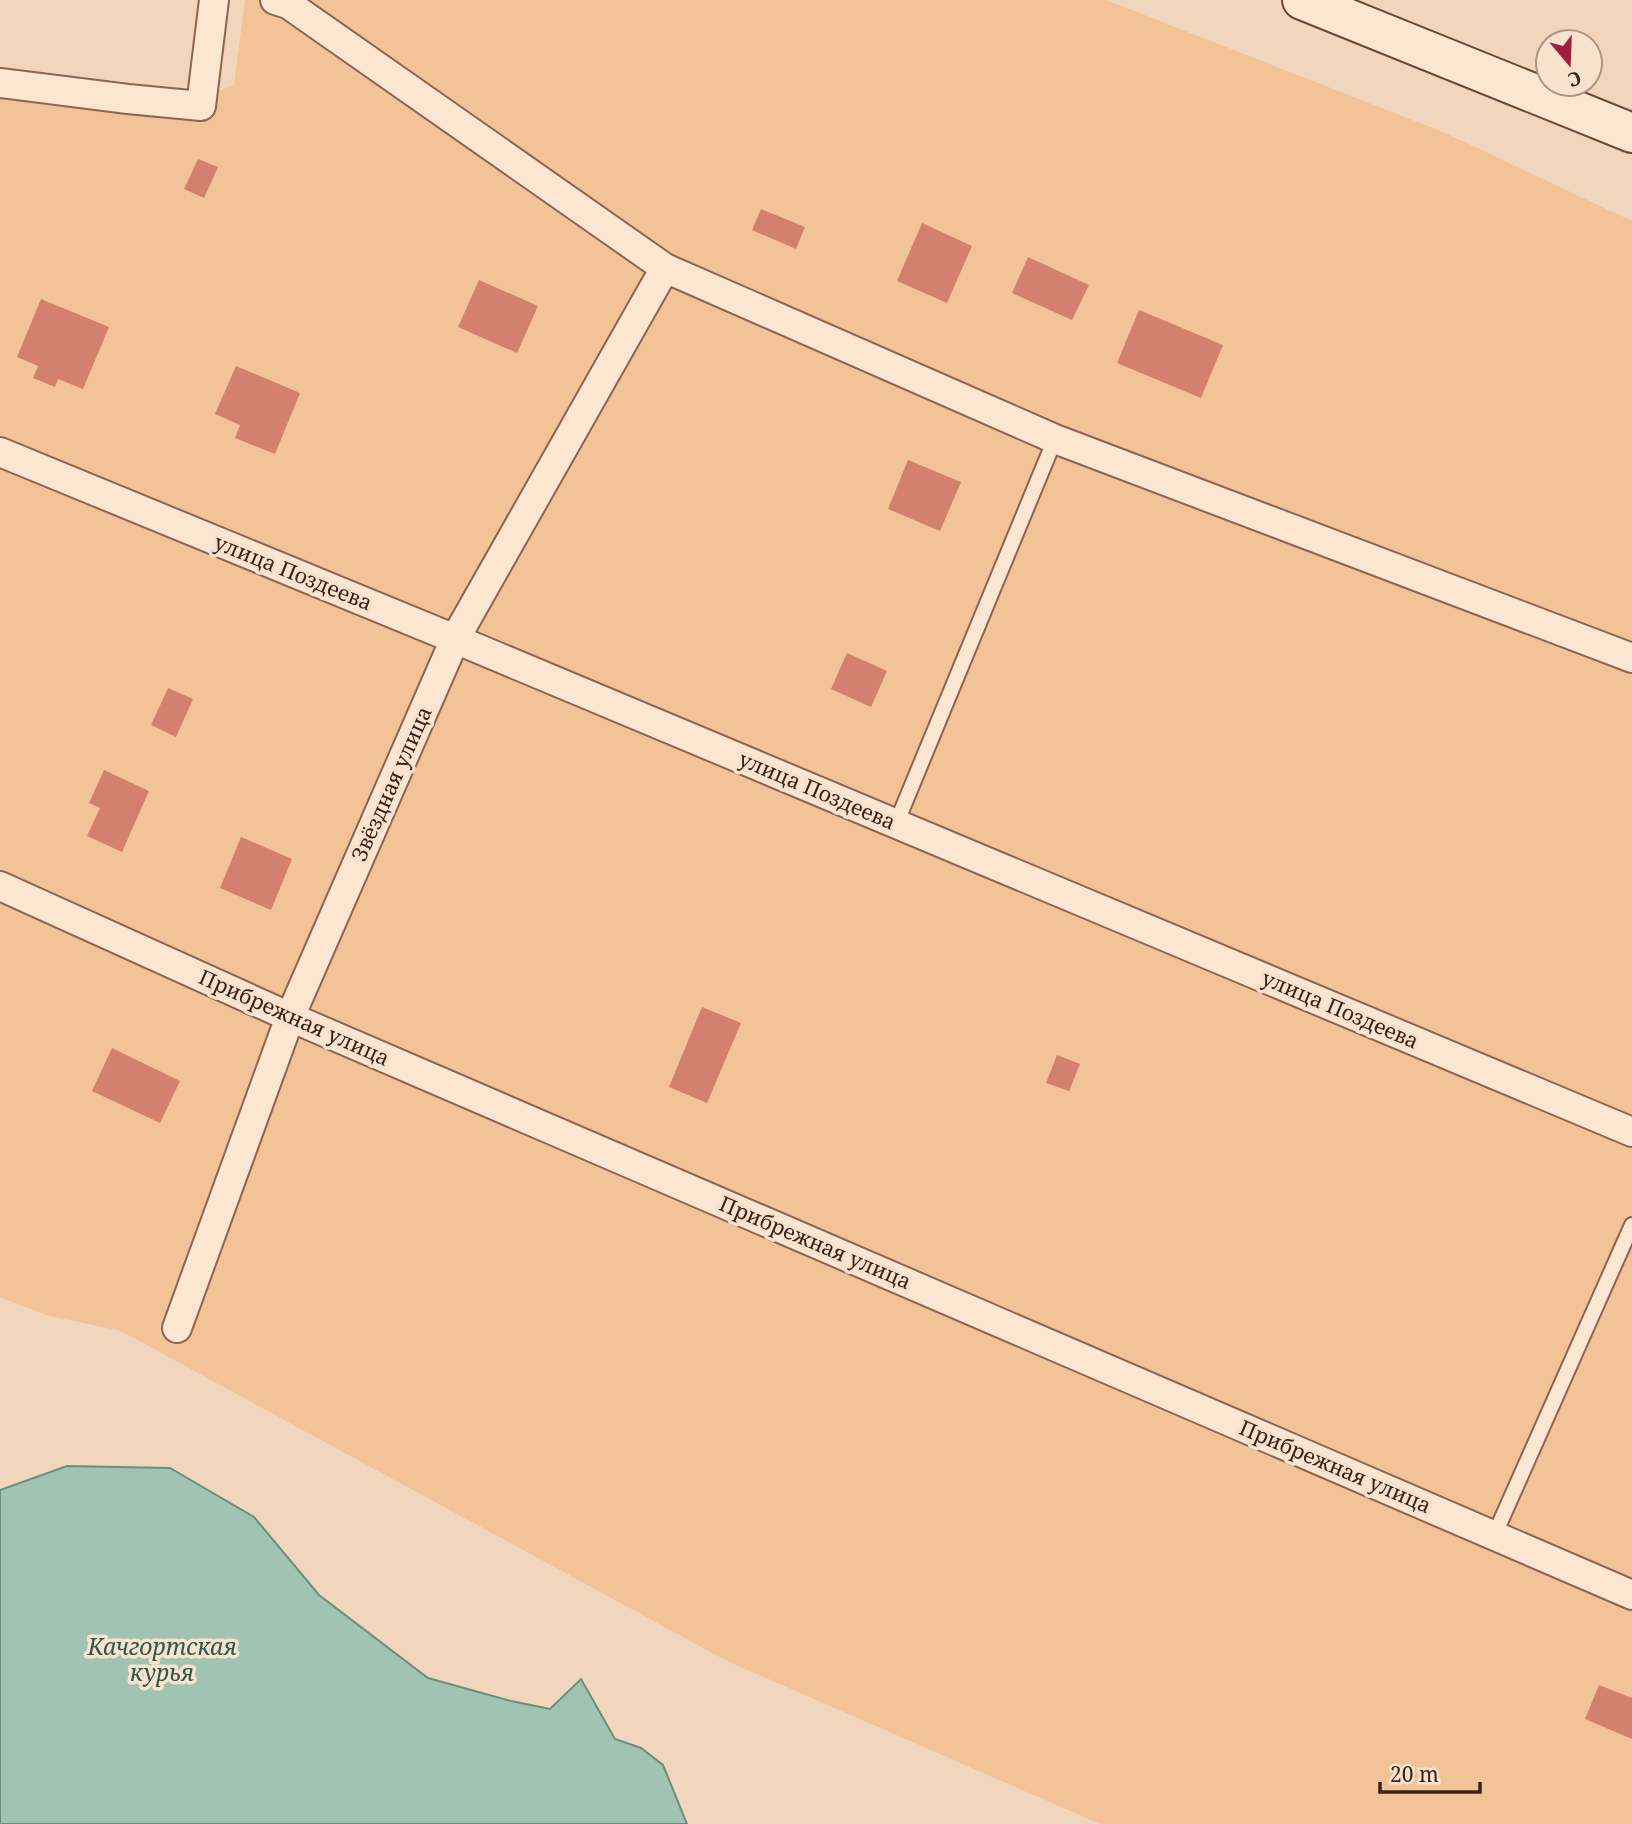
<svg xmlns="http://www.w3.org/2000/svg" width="1632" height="1824" viewBox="0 0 1632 1824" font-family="'Noto Serif',serif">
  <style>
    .sand { fill: #f1c396 }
    .water { fill: #a1c3b1; stroke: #67917d; stroke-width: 2 }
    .building { fill: #d4806e }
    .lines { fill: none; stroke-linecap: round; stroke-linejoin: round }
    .lane-casing { stroke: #8c6454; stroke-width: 18 }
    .street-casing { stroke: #8c6454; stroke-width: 32 }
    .secondary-casing { stroke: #6d4638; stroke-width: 42 }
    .lane { stroke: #fce5d1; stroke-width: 14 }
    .street { stroke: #fce5d1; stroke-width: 28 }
    .secondary { stroke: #fce5d1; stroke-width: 38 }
    .labels { text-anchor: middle; stroke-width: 7; stroke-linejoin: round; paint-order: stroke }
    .street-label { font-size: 21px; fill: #39221a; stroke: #f9e2cd }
    .water-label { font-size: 23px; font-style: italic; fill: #285b4b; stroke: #f9e2cd }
  </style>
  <rect width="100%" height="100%" fill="#f2d5bd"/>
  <path class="sand" d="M245 0H1106L1443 132 1632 221V1824H1100L727 1661 121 1331 46 1315 0 1297V96L149 115 234 85Z"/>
  <path class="water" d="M67 1466 170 1468 254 1517 319 1595 428 1678 511 1701 550 1709 581 1679 615 1739 641 1748 663 1765 687 1824H0V1490Z"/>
  <path class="building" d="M198 159 218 167 204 198 184 189Z
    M761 209 805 227 796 249 752 230Z
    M922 223 972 246 947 303 897 281Z
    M1028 257 1089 285 1072 320 1012 293Z
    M479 280 538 306 517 353 458 327Z
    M41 299 109 327 83 389 58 379 55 387 33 378 38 366 17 357Z
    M1139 310 1223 345 1201 398 1117 363Z
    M236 366 300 393 275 454 235 438 240 425 215 414Z
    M908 460 961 482 940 531 888 509Z
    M847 653 887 671 871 707 831 689Z
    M168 688 193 699 176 737 151 725Z
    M104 770 149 791 122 852 87 836 100 808 89 803Z
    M241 837 292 859 271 910 220 888Z
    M702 1007 741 1023 707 1103 669 1087Z
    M112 1048 180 1081 160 1123 92 1091Z
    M1057 1055 1080 1064 1069 1091 1046 1083Z
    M1599 1685 1632 1698V1739L1585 1719Z"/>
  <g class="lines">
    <g class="lane-casing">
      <path id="lane" d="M896 824 1055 439
        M1494 1536 1632 1225"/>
    </g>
    <g class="street-casing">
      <path id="street" d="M275 0 288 4 665 268 1055 439 1632 658
        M0 83 128 99 201 106 214 0
        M0 452 455 639 1632 1132
        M0 886 290 1017 1632 1595
        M177 1328 290 1017 455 639 665 268"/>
    </g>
    <g class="secondary-casing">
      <path id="secondary" d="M1302 0 1632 133"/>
    </g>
    <use href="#lane" class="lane"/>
    <use href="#street" class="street"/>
    <use href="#secondary" class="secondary"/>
  </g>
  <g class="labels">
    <g class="street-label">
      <text transform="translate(293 573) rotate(22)" y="7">улица Поздеева</text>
      <text transform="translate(392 784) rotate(-66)" y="7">Звёздная улица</text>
      <text transform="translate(817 791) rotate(23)" y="7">улица Поздеева</text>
      <text transform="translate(1340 1010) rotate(23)" y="7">улица Поздеева</text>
      <text transform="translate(294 1018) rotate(24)" y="7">Прибрежная улица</text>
      <text transform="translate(815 1243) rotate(23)" y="7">Прибрежная улица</text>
      <text transform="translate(1335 1467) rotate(23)" y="7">Прибрежная улица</text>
    </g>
    <g class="water-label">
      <text x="162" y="1655">Качгортская<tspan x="162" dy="26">курья</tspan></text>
    </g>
  </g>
  <g transform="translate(1569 63) rotate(161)"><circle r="33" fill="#f9e2cd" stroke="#ac9585" stroke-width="2"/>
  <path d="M0-5L12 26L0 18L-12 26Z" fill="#a11e3e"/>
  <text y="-10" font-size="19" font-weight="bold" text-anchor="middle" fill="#39221a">С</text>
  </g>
  <path d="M1380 1782v10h100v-10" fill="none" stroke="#39221a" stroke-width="3.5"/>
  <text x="1390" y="1782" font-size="21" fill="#39221a" stroke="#f9e2cd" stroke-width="5" paint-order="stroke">20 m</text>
</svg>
